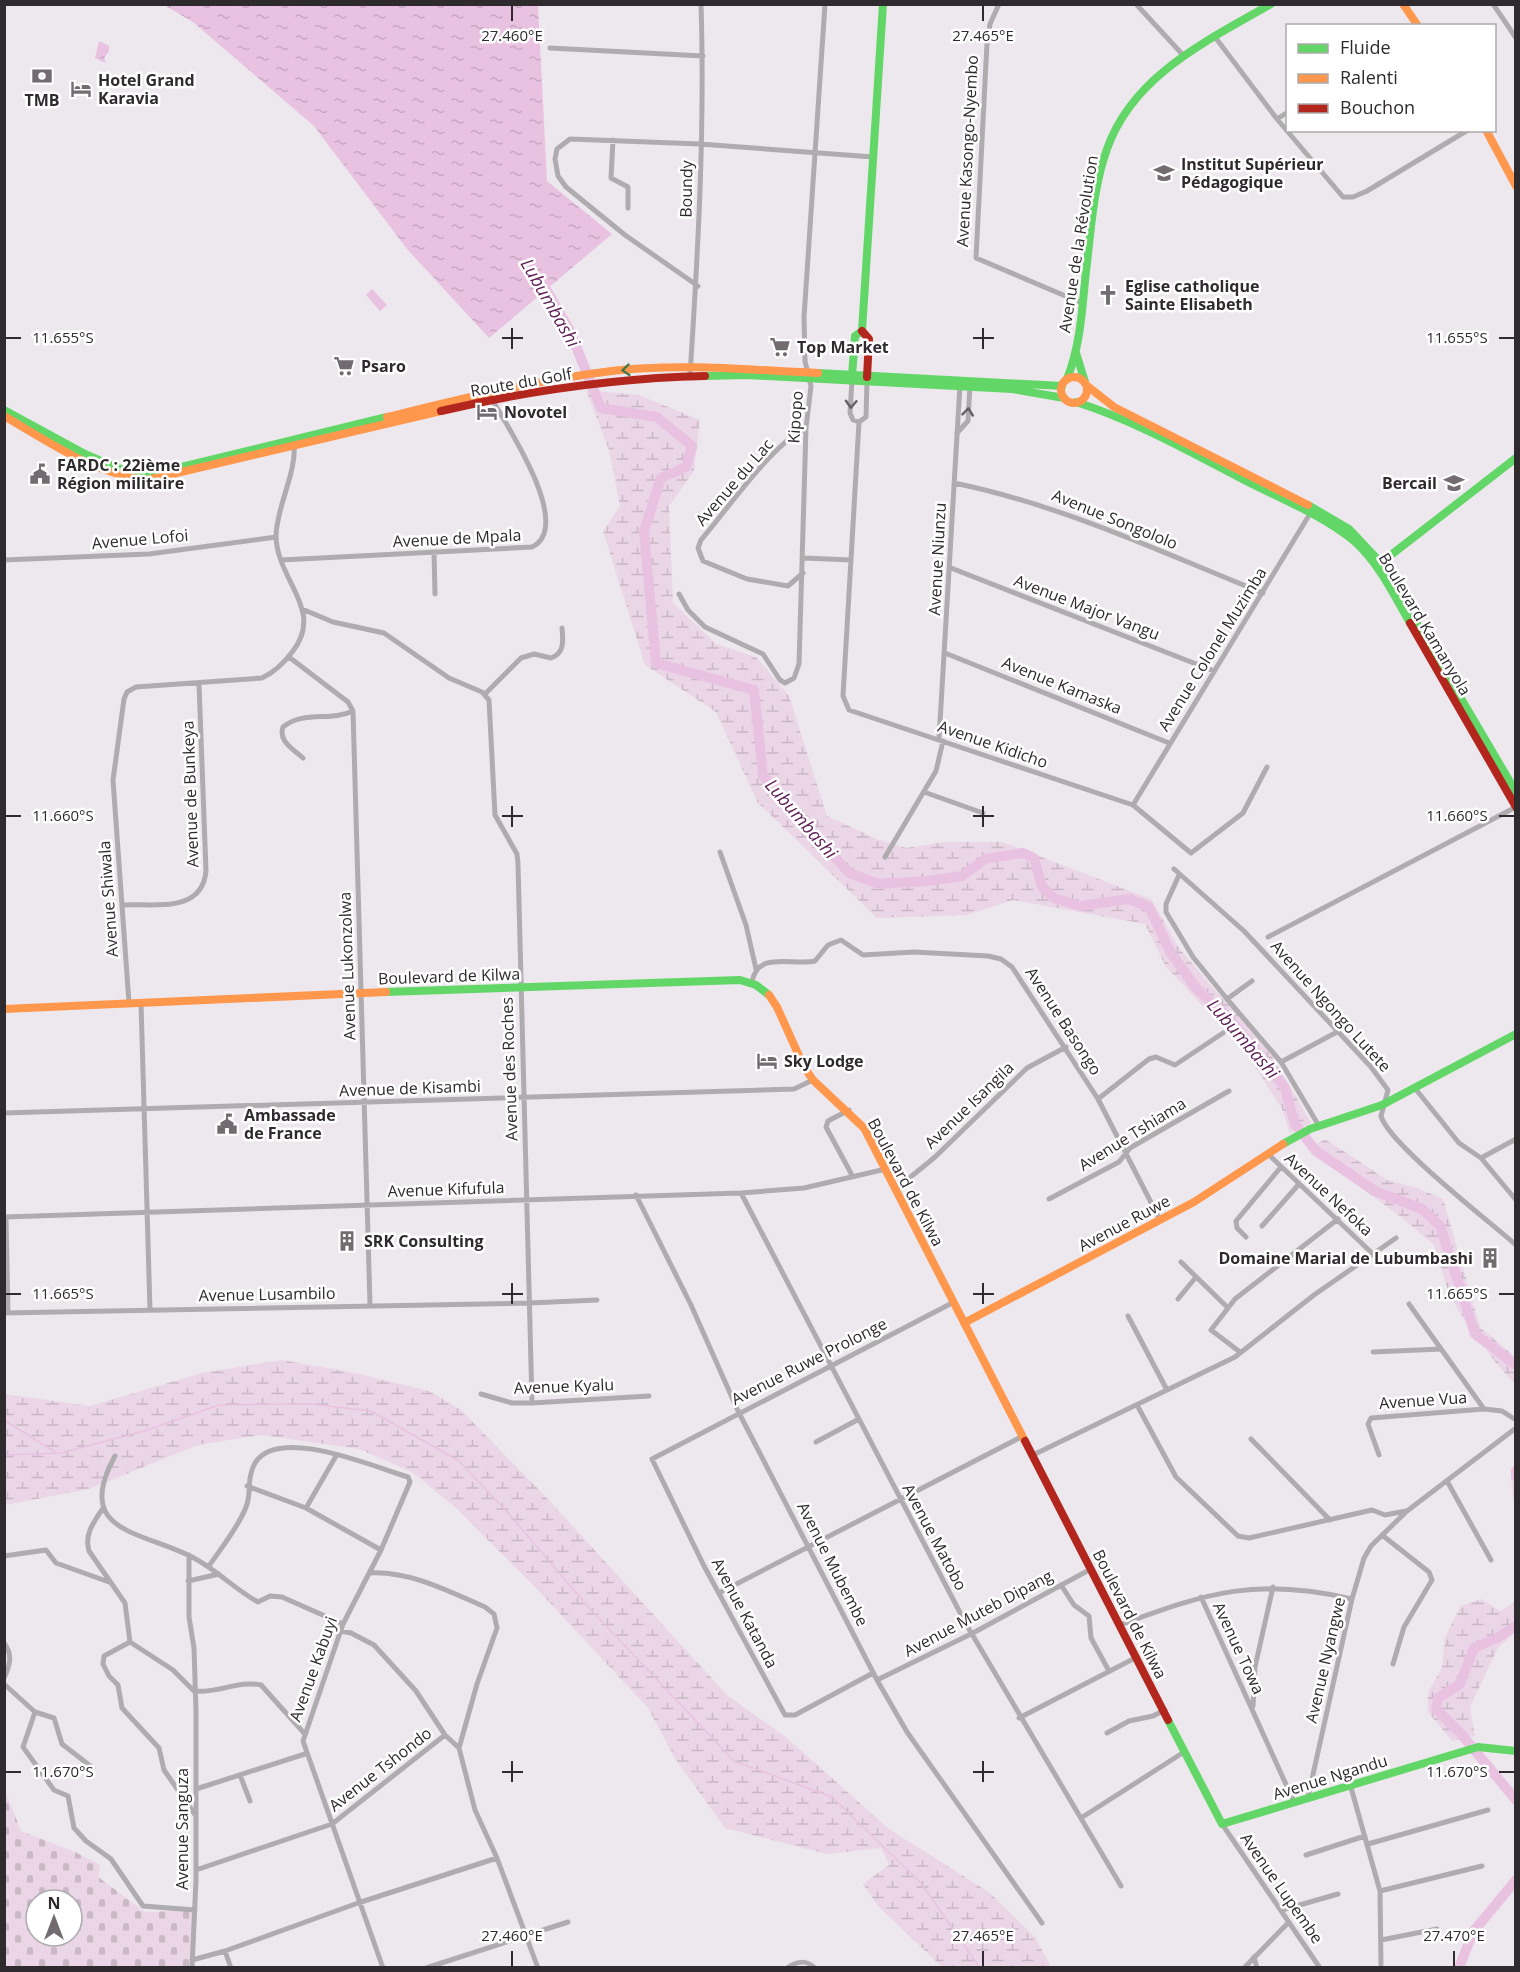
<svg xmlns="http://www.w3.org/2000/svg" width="1520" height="1972" viewBox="0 0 1520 1972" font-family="'Open Sans',sans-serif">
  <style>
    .wetland { fill: url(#wetland-marsh) }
    .cemetery { fill: url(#cemetery-stones); fill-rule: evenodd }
    .water { fill: url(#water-ripples) }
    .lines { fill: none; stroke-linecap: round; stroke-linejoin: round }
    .stream { stroke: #e9c2e2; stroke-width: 1.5 }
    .river { stroke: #e9c2e2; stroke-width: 10 }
    .street { stroke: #afacaf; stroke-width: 5 }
    .fast { stroke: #63d668; stroke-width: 8 }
    .slow { stroke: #ff974d; stroke-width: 8 }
    .jam { stroke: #b3261e; stroke-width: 8 }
    .oneway { stroke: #467748 }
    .oneway2 { stroke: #625e62 }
    .ticks { fill: none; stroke: #2f2a2e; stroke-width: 2 }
    .labels { text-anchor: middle; stroke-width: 5; stroke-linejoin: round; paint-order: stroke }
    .poi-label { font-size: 16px; font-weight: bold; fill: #2f2a2e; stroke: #fff; text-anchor: start }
    .street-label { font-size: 16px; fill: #2f2a2e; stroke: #fff }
    .water-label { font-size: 18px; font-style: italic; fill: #5f2157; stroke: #fff }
    .ticks-label { font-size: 15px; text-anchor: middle; fill: #2f2a2e; stroke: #fff; stroke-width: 5; stroke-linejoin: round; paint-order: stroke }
  </style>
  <defs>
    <pattern id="wetland-marsh" width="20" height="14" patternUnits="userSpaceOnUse" patternTransform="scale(1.5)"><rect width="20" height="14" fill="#ebd6e7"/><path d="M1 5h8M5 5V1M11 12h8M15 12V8" fill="none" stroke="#cab8c6"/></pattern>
    <pattern id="cemetery-stones" width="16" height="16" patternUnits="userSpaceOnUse" patternTransform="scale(1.5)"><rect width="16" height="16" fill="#ebd6e7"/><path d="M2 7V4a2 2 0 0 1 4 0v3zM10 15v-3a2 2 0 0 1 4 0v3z" fill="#cab8c6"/></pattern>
    <pattern id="water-ripples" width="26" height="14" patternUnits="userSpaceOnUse" patternTransform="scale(1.5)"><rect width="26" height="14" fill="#e9c2e2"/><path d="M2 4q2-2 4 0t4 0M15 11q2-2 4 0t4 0" fill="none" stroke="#c8a7c2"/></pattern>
  </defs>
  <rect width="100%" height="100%" fill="#ede8ed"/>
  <path class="wetland" d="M586 390 639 395 700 420 694 471 669 506 673 603 716 644 756 657 789 696 827 816 879 840 906 848 945 842H1002L1151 899 1179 948 1218 994 1258 1032 1311 1123 1290 1133 1282 1109 1244 1049 1166 967 1145 924 1013 900 967 915 877 918 758 803 716 712 645 665 603 531 620 506 609 450Z
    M1325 1139 1387 1180 1417 1188 1443 1199 1480 1327 1515 1357V1384L1495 1362 1458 1310 1446 1285 1434 1245 1400 1216 1307 1149Z
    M282 1360 355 1373 429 1391 460 1409 546 1497 727 1695 787 1738 889 1829 990 1893 1035 1937 1051 1967H942L878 1906 863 1884 889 1865 881 1848 827 1854 725 1828 676 1760 648 1708 535 1587 455 1507 412 1472 359 1449 261 1435 198 1445 89 1489 5 1505 4 1394 90 1406 202 1373Z
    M1515 1460V1514L1511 1477Z
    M1482 1599 1500 1611 1515 1602V1632L1498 1648 1470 1707 1475 1736 1452 1741 1428 1712V1692L1442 1668 1445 1637 1461 1606Z"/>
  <path class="cemetery" d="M4 1788 21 1831 75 1852 100 1865 98 1877 145 1912 195 1910 192 1967H5ZM36 1900H72V1936H36Z"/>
  <path class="water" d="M164 5H538L547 181 612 234 489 338 407 249 314 126 193 22Z
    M99 41 109 46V51L104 58 106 63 95 58Z
    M372 289 387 305 380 311 366 295Z"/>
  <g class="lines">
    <path class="stream" d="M4 1420 57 1453
      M4 1455 61 1453 144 1431 219 1405 310 1404 371 1411 459 1461 509 1514 591 1610 734 1761 832 1797 921 1883 980 1968"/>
    <path class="river" d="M540 279 569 329 601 408 657 417 692 446 686 467 661 478 644 531 656 663 754 690 763 776 849 873 879 884 927 881 962 876 985 859 1023 853 1034 858 1042 887 1054 898 1080 906 1129 899 1149 907 1171 953 1196 988 1230 1019 1285 1088 1295 1124 1316 1151 1375 1191 1422 1209 1440 1226 1475 1334 1516 1365
      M1516 1471V1476
      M1516 1626 1497 1638 1474 1648 1460 1684 1438 1698 1436 1709 1462 1735 1516 1800
      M1459 1968 1473 1932 1516 1880"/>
    <path class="street" d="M999 4 990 24 987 43 976 258 1082 303
      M1136 4 1183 55
      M1493 4 1516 38
      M1215 37 1277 119 1343 197H1353L1367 191 1468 130
      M550 48 703 56
      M1277 119 1288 112
      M613 140 611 178 628 187V208
      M698 286 625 235 566 187 558 176 555 159 557 149 570 139 700 144 873 157
      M690 375C698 252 705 128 701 4
      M852 380 850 413 853 420 859 422
      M859 422 843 696 849 710 1133 805 1191 853 1243 813 1267 767
      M859 422 866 417 867 381
      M957 433 968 421 970 385
      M954 483C1062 505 1161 552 1263 593
      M434 552 435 594
      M804 558 851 560
      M4 560 149 554 276 537
      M281 560 532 547C575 526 505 423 490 396
      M951 568 1214 671
      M803 573 788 586 747 579 703 561 698 548 701 540C727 510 772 444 806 428
      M679 594 688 610 705 627 763 654 780 680 785 683 794 678 799 664 806 428 811 386 805 361 804 317 825 4
      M302 609 333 622 384 633 449 678 482 692 489 700 495 815 517 854 518 864 532 1403
      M945 653 1169 743
      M289 657 348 702 353 711 370 1305
      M485 694 521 658 534 654 551 658C565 653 563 640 562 628
      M939 739 960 385
      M303 758C293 749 278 741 283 727 304 710 330 722 353 711
      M924 792 983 813
      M1133 805 1311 512
      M720 852 746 925 756 969
      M885 857 936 771 943 741
      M1174 869 1244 931 1371 1067 1388 1090 1381 1116C1388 1143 1490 1222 1516 1245
      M1179 875 1166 904V912L1193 957 1227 999
      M122 905C154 903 202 914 206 871L199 684
      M1268 937 1516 807
      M1252 981 1227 999 1281 1062 1319 1126
      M752 982C758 950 792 966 815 961L828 945 841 940 863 955 914 952 988 956 1001 959 1012 967 1098 1099 1160 1220
      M129 1003 113 780 124 699 127 692 136 687 262 678C275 672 284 663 293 651 325 609 276 580 276 535 277 506 297 471 294 444
      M141 1003 150 1310
      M1281 1062 1337 1032
      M1414 1087 1459 1143 1481 1158 1516 1200
      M1098 1099 1149 1059 1156 1057 1175 1065 1223 1033
      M849 1110 828 1121 826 1127 853 1177
      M4 1113 794 1089 813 1080
      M1267 1153 1374 1255
      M1481 1158 1516 1139
      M896 1189 935 1157 1027 1068 1066 1047
      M741 1193 966 1624 1121 1886
      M636 1195 691 1305 738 1411 877 1680 907 1732 1042 1923
      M1049 1199 1119 1162 1130 1148 1229 1091
      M4 1217 741 1193 804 1188 886 1169
      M6 1217 8 1313
      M1262 1226 1299 1184
      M1246 1237 1237 1228 1236 1221 1281 1167
      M1181 1262 1226 1306
      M1178 1299 1196 1277
      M1409 1304 1484 1409
      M4 1313 530 1303 597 1300
      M1128 1316 1167 1390
      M1240 1352 1211 1330 1235 1299 1338 1219
      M1373 1352 1441 1349
      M481 1394 512 1403H532L649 1396
      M1137 1405 1176 1477 1238 1536 1249 1538 1372 1510 1385 1515 1406 1511
      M1251 1439 1330 1520
      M816 1442 859 1419
      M1033 1455 1235 1357 1314 1295 1396 1238
      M1379 1455 1368 1424 1371 1418 1484 1409 1502 1411 1516 1420
      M115 1456C73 1532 140 1531 190 1556 215 1568 234 1589 258 1602L270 1596 282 1597 343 1624
      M1447 1481 1491 1560
      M247 1486 306 1508 381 1550
      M103 1508C94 1522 84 1534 89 1551L125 1603 130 1642
      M306 1508 336 1456
      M1382 1535 1429 1572 1432 1580 1404 1627 1393 1664
      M189 1555V1617L194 1648 196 1711V1880L192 1968
      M4 1556 46 1550 56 1563 109 1582
      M209 1566C221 1548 238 1528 246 1507 252 1493 246 1479 255 1463 278 1425 374 1467 408 1477L410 1482 381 1550 343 1624 303 1741 383 1968
      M369 1573C408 1570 450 1592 485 1607L494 1614 497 1628 477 1684 459 1748
      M188 1581 219 1574
      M1061 1585 1074 1605 1089 1616 1091 1638 1109 1671
      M719 1593 1023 1436
      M1201 1597 1294 1802
      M1120 1625C1209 1592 1257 1577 1352 1599
      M340 1631 351 1633 374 1645 416 1691 445 1735 459 1748 475 1810 497 1858 538 1968
      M130 1642 104 1656 103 1664 109 1676 118 1685 122 1708 159 1748 164 1770 196 1816
      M130 1642 173 1670 194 1691C217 1694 238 1680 261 1685L304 1733
      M4 1643C13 1654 10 1666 4 1678
      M873 1673 795 1715H785L704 1566 652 1459 954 1302
      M877 1680 971 1634 1091 1569
      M4 1684 35 1712 54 1718 62 1744 93 1768
      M1253 1706 1255 1667 1273 1587
      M35 1712 23 1747 54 1790 68 1796 74 1828 86 1841 111 1859 143 1906 195 1910
      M1019 1718 1137 1657
      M1107 1733 1129 1721 1153 1716 1165 1710
      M240 1775 250 1801
      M1350 1784 1380 1891 1381 1968
      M196 1789 305 1754
      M1308 1797 1352 1599 1364 1558 1371 1546 1407 1511 1516 1428
      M1081 1818 1184 1752
      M1222 1824 1320 1968
      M1368 1844 1488 1810
      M1306 1855 1365 1836
      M196 1870 332 1824 445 1735
      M1380 1891 1482 1866
      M1282 1910 1338 1894
      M1381 1940 1437 1929
      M225 1951 231 1968
      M1254 1957 1257 1968
      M192 1960 225 1951 358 1903 497 1858
      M426 1968 568 1922
      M787 1968C797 1961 806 1959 815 1968
      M1244 1968 1289 1922"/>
    <path class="fast" d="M1076 353 1085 382
      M818 373 1062 386
      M705 376 746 375 1012 389 1064 398
      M852 376 855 336 862 331 883 4
      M1067 379C1081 344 1082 308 1086 271 1091 231 1093 188 1107 149 1133 75 1207 41 1271 4
      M1076 402C1136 421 1194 454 1250 483 1284 500 1324 516 1354 541 1378 562 1394 595 1410 623
      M4 410 85 454 117 468 142 473 173 469 387 417
      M1308 505 1349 529 1382 564 1516 792
      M1378 565 1516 458
      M386 992 740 980 756 985 769 995
      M1283 1144 1310 1129 1382 1105 1516 1034
      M1168 1720 1222 1824 1478 1747 1516 1751"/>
    <path class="slow" d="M1403 4 1418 26
      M1486 130 1516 186
      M1061 390a13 13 0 1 1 26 0a13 13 0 1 1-26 0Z
      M1086 385 1114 407 1308 505
      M4 416C49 442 94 474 147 480L441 411
      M387 417C461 399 536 380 612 371 680 363 750 370 818 373
      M769 995 777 1007 804 1067 813 1080 864 1128 1025 1441
      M4 1009 386 992
      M964 1323 1194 1202 1283 1144"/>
    <path class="jam" d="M862 331 869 339 867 377
      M441 411C527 391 616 378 705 376
      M1410 623 1516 807
      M1025 1441 1168 1720"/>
  </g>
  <defs><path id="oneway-chevron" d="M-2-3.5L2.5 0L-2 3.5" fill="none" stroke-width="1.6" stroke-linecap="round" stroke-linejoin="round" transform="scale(1.5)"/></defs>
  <use class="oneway" href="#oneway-chevron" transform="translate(626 370) rotate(175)"/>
  <g class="oneway2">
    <use href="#oneway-chevron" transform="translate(851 404) rotate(93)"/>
    <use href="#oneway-chevron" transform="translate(968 412) rotate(-84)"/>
  </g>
  <path class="ticks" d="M512 6V21M983 6V21M512 328V349M983 328V349M6 338H21M502 338H523M973 338H994M1499 338H1514M512 806V827M983 806V827M6 816H21M502 816H523M973 816H994M1499 816H1514M512 1283V1304M983 1283V1304M6 1294H21M502 1294H523M973 1294H994M1499 1294H1514M512 1761V1782M983 1761V1782M6 1772H21M502 1772H523M973 1772H994M1499 1772H1514M512 1951V1966M983 1951V1966M1454 1951V1966"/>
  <defs>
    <g id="bank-bare" transform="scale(1.62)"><path d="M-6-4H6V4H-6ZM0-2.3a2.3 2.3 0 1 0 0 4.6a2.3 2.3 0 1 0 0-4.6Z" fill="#726c71" stroke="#fff" stroke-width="2.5" paint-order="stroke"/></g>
    <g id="hotel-bare" transform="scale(1.62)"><path d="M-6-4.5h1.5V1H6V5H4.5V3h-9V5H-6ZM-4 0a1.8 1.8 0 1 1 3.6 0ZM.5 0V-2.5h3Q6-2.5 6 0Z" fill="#726c71" stroke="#fff" stroke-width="2.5" paint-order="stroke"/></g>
    <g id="university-bare" transform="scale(1.62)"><path d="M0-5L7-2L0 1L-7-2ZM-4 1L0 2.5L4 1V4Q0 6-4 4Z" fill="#726c71" stroke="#fff" stroke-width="2.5" paint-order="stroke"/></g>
    <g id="church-bare" transform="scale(1.62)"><path d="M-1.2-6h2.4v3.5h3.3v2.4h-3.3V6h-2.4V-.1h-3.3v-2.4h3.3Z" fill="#726c71" stroke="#fff" stroke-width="2.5" paint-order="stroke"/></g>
    <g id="supermarket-bare" transform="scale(1.62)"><path d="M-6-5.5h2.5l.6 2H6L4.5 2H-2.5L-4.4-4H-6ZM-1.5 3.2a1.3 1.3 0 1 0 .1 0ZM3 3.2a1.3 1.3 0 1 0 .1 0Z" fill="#726c71" stroke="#fff" stroke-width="2.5" paint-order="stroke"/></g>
    <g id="civic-bare" transform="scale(1.62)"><path d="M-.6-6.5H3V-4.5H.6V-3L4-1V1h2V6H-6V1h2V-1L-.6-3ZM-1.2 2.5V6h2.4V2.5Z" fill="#726c71" stroke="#fff" stroke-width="2.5" paint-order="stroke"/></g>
    <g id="school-bare" transform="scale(1.62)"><path d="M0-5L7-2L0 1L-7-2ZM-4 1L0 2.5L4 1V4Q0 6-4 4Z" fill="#726c71" stroke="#fff" stroke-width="2.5" paint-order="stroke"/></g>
    <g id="building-bare" transform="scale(1.62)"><path d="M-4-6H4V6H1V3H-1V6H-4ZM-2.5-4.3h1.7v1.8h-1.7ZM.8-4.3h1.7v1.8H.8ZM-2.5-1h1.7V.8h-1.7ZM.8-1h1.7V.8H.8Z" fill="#726c71" stroke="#fff" stroke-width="2.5" paint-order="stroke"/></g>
  </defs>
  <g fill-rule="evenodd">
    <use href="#bank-bare" x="42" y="76"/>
    <use href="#hotel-bare" x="81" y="89"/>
    <use href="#university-bare" x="1164" y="173"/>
    <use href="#church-bare" x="1108" y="295"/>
    <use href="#supermarket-bare" x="780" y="347"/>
    <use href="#supermarket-bare" x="344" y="366"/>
    <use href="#hotel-bare" x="487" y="412"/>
    <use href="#civic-bare" x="40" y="474"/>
    <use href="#school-bare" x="1454" y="483"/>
    <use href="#hotel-bare" x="767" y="1061"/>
    <use href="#civic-bare" x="227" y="1124"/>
    <use href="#building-bare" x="347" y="1241"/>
    <use href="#building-bare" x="1490" y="1258"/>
  </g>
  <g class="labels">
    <g class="poi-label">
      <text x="98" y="86">Hotel Grand<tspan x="98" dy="18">Karavia</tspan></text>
      <text x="42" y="106" text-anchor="middle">TMB</text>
      <text x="1181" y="170">Institut Supérieur<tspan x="1181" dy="18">Pédagogique</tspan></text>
      <text x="1125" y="292">Eglise catholique<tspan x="1125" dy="18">Sainte Elisabeth</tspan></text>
      <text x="797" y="353">Top Market</text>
      <text x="361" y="372">Psaro</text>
      <text x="504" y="418">Novotel</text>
      <text x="57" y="471">FARDC : 22ième<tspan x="57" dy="18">Région militaire</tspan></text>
      <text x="1437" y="489" text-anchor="end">Bercail</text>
      <text x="784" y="1067">Sky Lodge</text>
      <text x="244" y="1121">Ambassade<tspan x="244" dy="18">de France</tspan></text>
      <text x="364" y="1247">SRK Consulting</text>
      <text x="1473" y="1264" text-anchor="end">Domaine Marial de Lubumbashi</text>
    </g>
    <g class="street-label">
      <text transform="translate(967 151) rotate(-87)" y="6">Avenue Kasongo-Nyembo</text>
      <text transform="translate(686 189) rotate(-89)" y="6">Boundy</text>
      <text transform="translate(1078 244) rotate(-81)" y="6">Avenue de la Révolution</text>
      <text transform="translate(521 382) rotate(-10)" y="6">Route du Golf</text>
      <text transform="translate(795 417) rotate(-86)" y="6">Kipopo</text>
      <text transform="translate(734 482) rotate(-49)" y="6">Avenue du Lac</text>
      <text transform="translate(1115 519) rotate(22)" y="6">Avenue Songololo</text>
      <text transform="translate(457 538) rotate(-3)" y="6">Avenue de Mpala</text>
      <text transform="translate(140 539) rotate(-5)" y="6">Avenue Lofoi</text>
      <text transform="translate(937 559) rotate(-87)" y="6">Avenue Niunzu</text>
      <text transform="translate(1087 607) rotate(21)" y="6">Avenue Major Vangu</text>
      <text transform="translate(1425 624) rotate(59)" y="6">Boulevard Kamanyola</text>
      <text transform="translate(1212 649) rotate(-58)" y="6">Avenue Colonel Muzimba</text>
      <text transform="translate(1062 685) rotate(22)" y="6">Avenue Kamaska</text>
      <text transform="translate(993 744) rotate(19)" y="6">Avenue Kidicho</text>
      <text transform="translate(190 794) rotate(-92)" y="6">Avenue de Bunkeya</text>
      <text transform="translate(108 899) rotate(-94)" y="6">Avenue Shiwala</text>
      <text transform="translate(347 966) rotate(-92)" y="6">Avenue Lukonzolwa</text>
      <text transform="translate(449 976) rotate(-2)" y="6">Boulevard de Kilwa</text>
      <text transform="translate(1331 1006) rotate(48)" y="6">Avenue Ngongo Lutete</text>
      <text transform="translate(1064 1021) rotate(57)" y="6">Avenue Basongo</text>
      <text transform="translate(509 1069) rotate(-92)" y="6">Avenue des Roches</text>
      <text transform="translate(410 1088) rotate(-2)" y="6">Avenue de Kisambi</text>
      <text transform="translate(969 1105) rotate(-44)" y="6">Avenue Isangila</text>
      <text transform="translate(1132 1134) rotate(-32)" y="6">Avenue Tshiama</text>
      <text transform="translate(906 1182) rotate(62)" y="6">Boulevard de Kilwa</text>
      <text transform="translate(446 1189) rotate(-2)" y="6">Avenue Kifufula</text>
      <text transform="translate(1329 1194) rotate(43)" y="6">Avenue Nefoka</text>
      <text transform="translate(1124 1223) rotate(-28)" y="6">Avenue Ruwe</text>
      <text transform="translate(267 1294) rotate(-1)" y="6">Avenue Lusambilo</text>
      <text transform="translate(809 1361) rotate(-27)" y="6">Avenue Ruwe Prolonge</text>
      <text transform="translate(564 1386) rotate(-2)" y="6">Avenue Kyalu</text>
      <text transform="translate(1423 1400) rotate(-4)" y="6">Avenue Vua</text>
      <text transform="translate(935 1537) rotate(62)" y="6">Avenue Matobo</text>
      <text transform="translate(833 1564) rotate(63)" y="6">Avenue Mubembe</text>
      <text transform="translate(745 1613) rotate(62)" y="6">Avenue Katanda</text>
      <text transform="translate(978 1613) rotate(-28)" y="6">Avenue Muteb Dipang</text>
      <text transform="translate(1130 1614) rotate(63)" y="6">Boulevard de Kilwa</text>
      <text transform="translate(1239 1648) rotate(65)" y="6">Avenue Towa</text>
      <text transform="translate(1325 1660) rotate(-77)" y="6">Avenue Nyangwe</text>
      <text transform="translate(313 1669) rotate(-70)" y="6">Avenue Kabuyi</text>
      <text transform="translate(380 1769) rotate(-38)" y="6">Avenue Tshondo</text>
      <text transform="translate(1330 1777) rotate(-17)" y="6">Avenue Ngandu</text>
      <text transform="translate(182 1829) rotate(-90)" y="6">Avenue Sanguza</text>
      <text transform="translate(1282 1888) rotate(55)" y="6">Avenue Lupembe</text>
    </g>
    <g class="water-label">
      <text transform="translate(550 303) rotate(60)" y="6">Lubumbashi</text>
      <text transform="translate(801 819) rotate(49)" y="6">Lubumbashi</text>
      <text transform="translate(1243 1039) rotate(49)" y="6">Lubumbashi</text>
    </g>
  </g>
  <g class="ticks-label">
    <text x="512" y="41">27.460°E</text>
    <text x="983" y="41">27.465°E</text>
    <text x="63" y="343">11.655°S</text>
    <text x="1457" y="343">11.655°S</text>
    <text x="63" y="821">11.660°S</text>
    <text x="1457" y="821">11.660°S</text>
    <text x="63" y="1299">11.665°S</text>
    <text x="1457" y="1299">11.665°S</text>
    <text x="63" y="1777">11.670°S</text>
    <text x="1457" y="1777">11.670°S</text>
    <text x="512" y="1941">27.460°E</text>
    <text x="983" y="1941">27.465°E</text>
    <text x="1454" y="1941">27.470°E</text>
  </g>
  <rect width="1520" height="1972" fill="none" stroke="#2f2a2e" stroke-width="12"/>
  <rect x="1286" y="24" width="210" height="108" fill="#ffffff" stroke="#acaaab" stroke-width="1.5"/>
  <rect x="1298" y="44" width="30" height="9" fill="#63d668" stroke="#acaaab" stroke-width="1.5"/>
  <text x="1340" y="54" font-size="18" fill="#2f2a2e">Fluide</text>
  <rect x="1298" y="74" width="30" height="9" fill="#ff974d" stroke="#acaaab" stroke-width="1.5"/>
  <text x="1340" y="84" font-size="18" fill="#2f2a2e">Ralenti</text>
  <rect x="1298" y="104" width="30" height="9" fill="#b3261e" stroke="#acaaab" stroke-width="1.5"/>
  <text x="1340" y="114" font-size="18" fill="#2f2a2e">Bouchon</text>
  <g transform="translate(54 1918)"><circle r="28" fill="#ffffff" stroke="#acaaab" stroke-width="1.5"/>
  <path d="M0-4.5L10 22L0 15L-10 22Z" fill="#726c71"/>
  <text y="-9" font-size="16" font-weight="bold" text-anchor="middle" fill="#2f2a2e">N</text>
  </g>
</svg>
